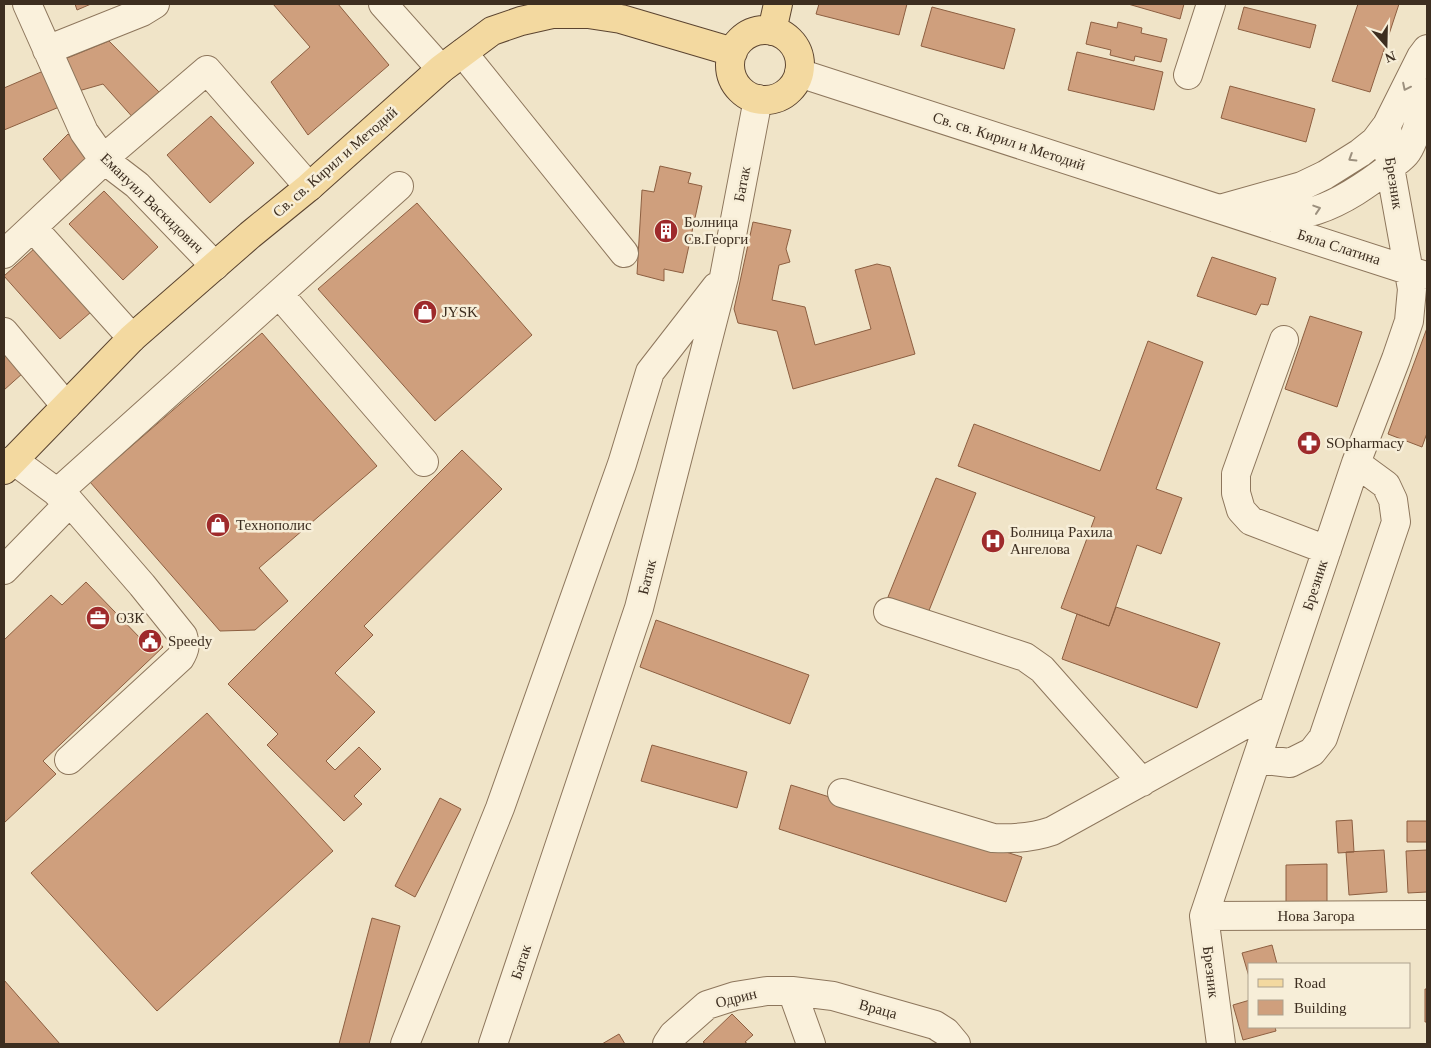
<svg xmlns="http://www.w3.org/2000/svg" width="1431" height="1048" viewBox="0 0 1431 1048" font-family="Georgia,serif">
  <style>
    .building { fill: #cf9f7d; stroke: #8d5f41 }
    .lines { fill: none; stroke-linecap: round; stroke-linejoin: round }
    .minor-casing { stroke: #8d765c; stroke-width: 30 }
    .major-casing { stroke: #5b4430; stroke-width: 30 }
    .minor { stroke: #faf1dc; stroke-width: 28 }
    .major { stroke: #f3d9a0; stroke-width: 28 }
    .oneway { stroke: #9c907e }
    .labels { text-anchor: middle; stroke-width: 5; stroke-linejoin: round; paint-order: stroke }
    .street-label { font-size: 15px; fill: #3d2e20; stroke: #f7eed8 }
    .poi-label { font-size: 15px; fill: #3d2e20; stroke: #f7eed8; text-anchor: start }
  </style>
  <rect width="100%" height="100%" fill="#f0e4c8"/>
  <path class="building" d="M75 4H91L77 10Z
    M273 4H338L389 65 308 135 271 82 310 47Z
    M819 4H907L899 35 816 14Z
    M1128 4H1184L1180 19Z
    M1358 4H1399L1370 92 1332 81Z
    M932 7 1015 29 1004 69 921 46Z
    M1244 7 1316 25 1310 48 1238 29Z
    M1091 22 1117 28 1118 22 1142 28 1141 33 1167 39 1161 62 1135 56 1134 61 1110 55 1111 50 1086 44Z
    M109 41 161 94 136 121 103 84 75 92 60 61Z
    M1077 52 1163 72 1154 110 1068 90Z
    M48 69 64 105 4 130V88Z
    M1230 86 1315 109 1306 142 1221 118Z
    M211 116 254 163 210 203 167 155Z
    M68 134 93 161 66 187 43 159Z
    M660 166 691 173 688 183 702 186 683 273 664 269V281L637 274 642 190 654 192Z
    M104 191 158 247 123 280 69 224Z
    M417 203 532 335 435 421 318 289Z
    M753 222 791 230 786 249 790 262 779 265 772 300 805 307 815 345 871 329 855 270 877 264 890 267 915 354 793 389 777 331 738 323 734 309Z
    M35 248 91 312 60 339 4 276Z
    M1212 257 1276 278 1268 305 1261 304 1256 315 1197 296Z
    M1310 316 1362 332 1337 407 1285 389Z
    M1427 328V433L1422 447 1388 434Z
    M262 333 377 466 259 568 288 601 255 630 220 631 90 482Z
    M1148 341 1203 362 1156 489 1182 498 1161 554 1137 545 1109 626 1061 608 1095 517 958 466 974 424 1100 471Z
    M4 351 23 373 4 390Z
    M462 450 502 489 364 626 373 635 335 673 375 712 326 761 335 770 359 747 381 769 354 796 362 804 344 821 267 745 278 734 228 684Z
    M936 478 976 493 928 613 888 597Z
    M86 582 142 640 150 632 163 647 43 761 56 774 4 823V640L51 595 62 605Z
    M1116 607 1220 643 1197 708 1062 659 1077 614 1109 626Z
    M656 620 809 675 790 724 640 667Z
    M207 713 333 851 157 1011 31 873Z
    M652 745 747 772 737 808 641 781Z
    M791 785 1022 857 1006 902 779 829Z
    M440 798 461 809 415 897 395 886Z
    M1352 820 1354 852 1338 853 1336 821Z
    M1407 821H1427V842H1407Z
    M1384 850 1387 892 1349 895 1346 852Z
    M1427 850V892L1408 893 1406 851Z
    M1327 864V904H1286V865Z
    M372 918 400 926 369 1044H339Z
    M1272 945 1277 964H1250V980L1242 953Z
    M4 980 60 1044H4Z
    M1425 989H1427V1022H1425Z
    M1250 1000V1027H1275L1276 1031 1243 1040 1233 1005Z
    M732 1014 753 1035 745 1042 748 1044H706L703 1042Z
    M619 1034 625 1044H602Z"/>
  <g class="lines">
    <g class="minor-casing">
      <path id="minor" d="M27 4 84 132 103 159 137 185 215 266
        M383 4 441 69
        M47 50 142 12 155 4
        M463 53 624 253
        M799 73 1423 275
        M1188 75 1211 4
        M1220 209 1302 186 1325 175 1360 153 1375 141 1387 125 1421 57 1427 49
        M1260 218C1279 216 1299 216 1317 210 1344 201 1368 184 1390 167 1396 162 1403 158 1407 152 1416 139 1422 109 1427 93
        M33 228 132 338
        M4 254 97 167 103 159 207 70 309 187
        M279 294 424 462
        M4 332 66 406
        M1284 340 1236 474V493L1241 510 1251 521 1327 550
        M13 460 70 502 142 585 183 636C186 645 185 650 180 658L69 760
        M57 493 399 186
        M4 570 70 502
        M888 612 1025 657 1042 669 1142 782
        M1257 759 1290 763 1312 752 1323 738 1396 522 1393 500 1386 485 1356 463
        M842 793 993 838C1014 839 1032 838 1052 831L1273 709
        M1204 916 1427 915
        M792 991 811 1044
        M405 1044 500 808 622 464 650 372 716 287
        M493 1044 639 608 724 277 758 99
        M667 1044 673 1035 707 1005 735 996 767 991H792L833 996 935 1025 946 1032 956 1044
        M1221 1044 1204 916 1356 463 1396 359 1409 321 1412 289 1390 167 1387 125"/>
    </g>
    <g class="major-casing">
      <path id="major" d="M730 65a35 35 0 1 1 70 0a35 35 0 1 1-70 0Z
        M772 31 778 4
        M4 470 132 338 250 235 309 187 441 69 492 31 521 21 552 14H588L621 19 733 52"/>
    </g>
    <use href="#minor" class="minor"/>
    <use href="#major" class="major"/>
  </g>
  <defs><path id="oneway-chevron" d="M-2-3.5L2.5 0L-2 3.5" fill="none" stroke-width="1.6" stroke-linecap="round" stroke-linejoin="round" transform="scale(1.25)"/></defs>
  <g class="oneway">
    <use href="#oneway-chevron" transform="translate(1406 87) rotate(116)"/>
    <use href="#oneway-chevron" transform="translate(1352 158) rotate(148)"/>
    <use href="#oneway-chevron" transform="translate(1317 209) rotate(-18)"/>
  </g>
  <defs>
    <g id="building-disc" transform="scale(1.25)"><circle r="9.5" fill="#9e2a2b" stroke="#f7eed8"/><path d="M-4-6H4V6H1V3H-1V6H-4ZM-2.5-4.3h1.7v1.8h-1.7ZM.8-4.3h1.7v1.8H.8ZM-2.5-1h1.7V.8h-1.7ZM.8-1h1.7V.8H.8Z" fill="#fff"/></g>
    <g id="shop-disc" transform="scale(1.25)"><circle r="9.5" fill="#9e2a2b" stroke="#f7eed8"/><path d="M-5-2.5h2.3a2.7 3.5 0 0 1 5.4 0H5L5.5 6h-11ZM-1.5-2.5h3a1.5 2.3 0 0 0-3 0Z" fill="#fff"/></g>
    <g id="pharmacy-disc" transform="scale(1.25)"><circle r="9.5" fill="#9e2a2b" stroke="#f7eed8"/><path d="M-2-6h4v4h4v4h-4v4h-4v-4h-4v-4h4Z" fill="#fff"/></g>
    <g id="hospital-disc" transform="scale(1.25)"><circle r="9.5" fill="#9e2a2b" stroke="#f7eed8"/><path d="M-5-5h3v3.5h4V-5h3V5h-3V1.5h-4V5h-3Z" fill="#fff"/></g>
    <g id="office-disc" transform="scale(1.25)"><circle r="9.5" fill="#9e2a2b" stroke="#f7eed8"/><path d="M-6-3h4V-5.5h4V-3h4V5H-6ZM-1-4.5V-3h2v-1.5ZM-6 0V1H6V0Z" fill="#fff"/></g>
    <g id="civic-disc" transform="scale(1.25)"><circle r="9.5" fill="#9e2a2b" stroke="#f7eed8"/><path d="M-.6-6.5H3V-4.5H.6V-3L4-1V1h2V6H-6V1h2V-1L-.6-3ZM-1.2 2.5V6h2.4V2.5Z" fill="#fff"/></g>
  </defs>
  <g fill-rule="evenodd">
    <use href="#building-disc" x="666" y="231"/>
    <use href="#shop-disc" x="425" y="312"/>
    <use href="#pharmacy-disc" x="1309" y="443"/>
    <use href="#shop-disc" x="218" y="525"/>
    <use href="#hospital-disc" x="993" y="541"/>
    <use href="#office-disc" x="98" y="618"/>
    <use href="#civic-disc" x="150" y="641"/>
  </g>
  <g class="labels">
    <g class="street-label">
      <text transform="translate(1009 141) rotate(18)" y="5">Св. св. Кирил и Методий</text>
      <text transform="translate(335 162) rotate(-41)" y="5">Св. св. Кирил и Методий</text>
      <text transform="translate(1394 183) rotate(81)" y="5">Брезник</text>
      <text transform="translate(742 184) rotate(-79)" y="5">Батак</text>
      <text transform="translate(152 203) rotate(44)" y="5">Емануил Васкидович</text>
      <text transform="translate(1339 247) rotate(18)" y="5">Бяла Слатина</text>
      <text transform="translate(647 577) rotate(-76)" y="5">Батак</text>
      <text transform="translate(1315 585) rotate(-72)" y="5">Брезник</text>
      <text x="1316" y="921">Нова Загора</text>
      <text transform="translate(521 962) rotate(-72)" y="5">Батак</text>
      <text transform="translate(1211 972) rotate(83)" y="5">Брезник</text>
      <text transform="translate(736 998) rotate(-14)" y="5">Одрин</text>
      <text transform="translate(878 1009) rotate(15)" y="5">Враца</text>
    </g>
    <g class="poi-label">
      <text x="684" y="227">Болница<tspan x="684" dy="17">Св.Георги</tspan></text>
      <text x="442" y="317">JYSK</text>
      <text x="1326" y="448">SOpharmacy</text>
      <text x="236" y="530">Технополис</text>
      <text x="1010" y="537">Болница Рахила<tspan x="1010" dy="17">Ангелова</tspan></text>
      <text x="116" y="623">ОЗК</text>
      <text x="168" y="646">Speedy</text>
    </g>
  </g>
  <rect width="1431" height="1048" fill="none" stroke="#3d2e20" stroke-width="10"/>
  <rect x="1248" y="963" width="162" height="65" fill="#f7eed8" stroke="#ada18e"/>
  <rect x="1258" y="979" width="25" height="8" fill="#f3d9a0" stroke="#ada18e"/>
  <text x="1294" y="988" font-size="15" fill="#3d2e20">Road</text>
  <rect x="1258" y="1000" width="25" height="15" fill="#cf9f7d" stroke="#ada18e"/>
  <text x="1294" y="1013" font-size="15" fill="#3d2e20">Building</text>
  <g transform="translate(1386 45) rotate(160)" stroke="#f7eed8" stroke-width="4" paint-order="stroke">
  <path d="M0-4L9 19L0 12L-9 19Z" fill="#3d2e20"/>
  <text y="-8" font-size="14" font-weight="bold" text-anchor="middle" fill="#3d2e20">N</text>
  </g>
</svg>
